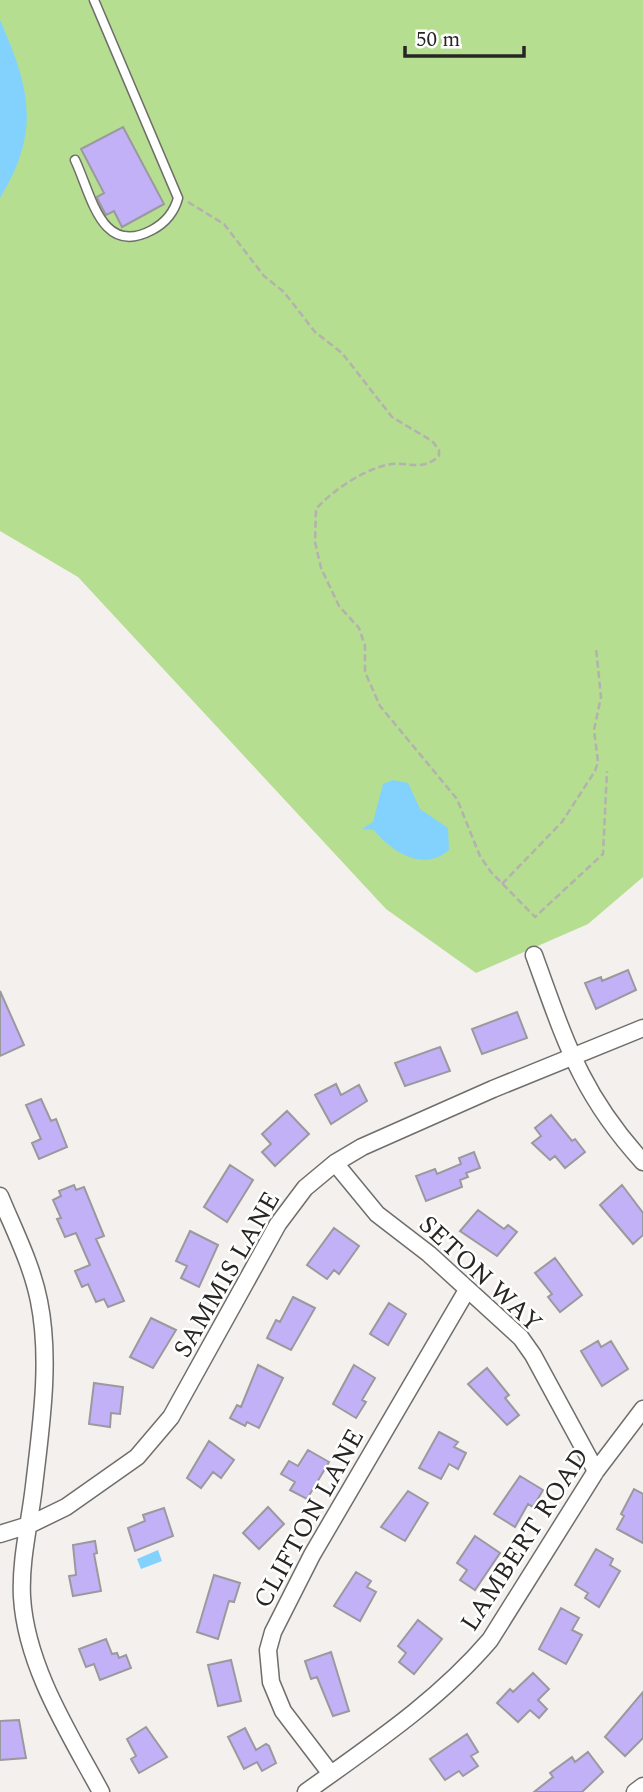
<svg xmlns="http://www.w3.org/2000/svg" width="643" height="1792" viewBox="0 0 643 1792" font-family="Spectral,serif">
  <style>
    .green { fill: #b5de90 }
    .water { fill: #83d2fe }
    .building { fill: #c3b1f8; stroke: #9a999d; stroke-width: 2 }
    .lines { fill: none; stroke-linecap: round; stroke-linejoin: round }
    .service-casing { stroke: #706e6b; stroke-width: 11 }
    .minor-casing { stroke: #706e6b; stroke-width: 19 }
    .path { stroke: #b4b1af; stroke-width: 2.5; stroke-dasharray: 7 3.5; stroke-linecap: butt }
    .service { stroke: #fff; stroke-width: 8 }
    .minor { stroke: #fff; stroke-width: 16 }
    .labels { text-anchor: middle; stroke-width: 5; stroke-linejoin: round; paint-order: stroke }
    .street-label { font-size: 26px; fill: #272625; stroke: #fff }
  </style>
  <rect width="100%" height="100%" fill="#f3f0ed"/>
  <path class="green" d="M0 0H643V877L588 924 476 973 386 909 78 577 0 531Z"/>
  <path class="water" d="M0 20C30 88 41 131 0 198Z
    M393 780 408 783 420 809 448 828 449 850C423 873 391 851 374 830L362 829 373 822 383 784Z
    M158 1550 162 1561 141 1569 137 1559Z"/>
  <path class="building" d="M123 127 164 204 122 227 114 211 106 215 99 202 97 197 104 193 81 149Z
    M628 970 636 990 596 1009 585 983 601 977 602 981Z
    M0 991 24 1045 0 1056Z
    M517 1012 527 1038 482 1054 472 1029Z
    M440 1047 450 1071 405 1086 395 1063Z
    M336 1084 341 1095 359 1085 367 1101 331 1124 315 1095Z
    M41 1099 51 1121 56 1119 67 1147 39 1159 32 1143 41 1139 26 1105Z
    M287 1111 309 1134 275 1166 262 1152 271 1144 262 1134Z
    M551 1115 572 1141 575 1139 585 1152 565 1168 555 1156 550 1160 532 1143 541 1136 535 1128Z
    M474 1152 480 1168 466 1173 468 1177 460 1180 462 1187 426 1201 416 1176 435 1169 437 1174 461 1164 459 1158Z
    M230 1165 253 1180 227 1222 204 1207Z
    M74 1185 76 1190 84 1187 104 1236 96 1239 124 1301 108 1307 104 1299 96 1302 88 1284 82 1287 75 1271 90 1265 76 1233 65 1237 57 1219 61 1218 53 1200 61 1196 59 1191Z
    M622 1185 643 1213V1235L633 1244 600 1205Z
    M478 1210 504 1229 508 1225 517 1232 497 1256 460 1231Z
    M334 1228 359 1246 339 1274 334 1270 327 1279 307 1265Z
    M190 1231 218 1245 199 1287 181 1278 187 1266 176 1261Z
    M555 1258 582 1295 560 1312 548 1297 552 1294 535 1273Z
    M293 1297 315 1308 291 1350 267 1338 276 1320 280 1322Z
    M389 1303 406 1314 388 1345 370 1334Z
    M151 1318 176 1330 153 1368 130 1357Z
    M598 1341 601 1347 611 1341 628 1369 602 1386 581 1351Z
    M258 1365 283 1378 259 1428 247 1422 245 1426 230 1418 237 1405 241 1407Z
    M354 1365 375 1378 362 1400 366 1402 356 1418 333 1404Z
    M487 1368 509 1395 505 1398 519 1415 507 1425 468 1384Z
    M94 1383 123 1387 120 1414 111 1413 110 1427 89 1424Z
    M439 1432 458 1442 454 1447 466 1453 458 1469 449 1464 441 1479 419 1468Z
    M209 1441 234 1460 221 1478 213 1472 201 1488 187 1478Z
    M308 1450 329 1462 307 1499 290 1490 295 1482 281 1474 289 1461 298 1466Z
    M520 1476 543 1490 533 1507 528 1504 515 1527 494 1514Z
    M634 1489 643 1494V1543L617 1529 624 1516 621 1514Z
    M408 1491 428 1503 405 1541 381 1527Z
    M268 1507 284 1524 259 1549 243 1533Z
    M164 1508 173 1536 135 1551 128 1528 145 1521 143 1515Z
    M475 1536 500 1553 475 1590 460 1580 467 1570 457 1563Z
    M95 1541 97 1553 94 1554 101 1591 73 1596 69 1576 76 1575 73 1545Z
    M596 1549 613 1559 610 1565 620 1571 599 1607 585 1598 588 1593 575 1585Z
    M356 1572 371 1581 367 1587 376 1592 360 1621 334 1606Z
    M214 1575 240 1583 234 1602 229 1601 218 1639 197 1632Z
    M561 1608 579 1618 572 1630 582 1635 566 1664 539 1649Z
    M418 1620 442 1639 414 1674 399 1662 406 1653 398 1646Z
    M106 1639 112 1654 117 1653 119 1658 126 1655 131 1668 100 1680 94 1664 86 1667 79 1649Z
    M331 1652 349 1711 333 1716 317 1677 311 1679 305 1661Z
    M231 1660 241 1701 218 1706 208 1665Z
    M533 1673 549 1689 538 1700 547 1709 539 1718 530 1710 518 1722 497 1703 510 1689 513 1692Z
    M643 1692V1738L625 1756 605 1737Z
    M19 1720 26 1758 0 1760V1721Z
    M146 1727 167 1757 139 1773 131 1759 136 1756 127 1739Z
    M245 1728 256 1750 266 1744 269 1746 276 1763 262 1771 257 1762 244 1769 228 1737Z
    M467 1734 478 1752 471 1756 478 1766 463 1776 459 1771 445 1780 430 1759Z
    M588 1752 603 1772 582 1792H534L553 1777 550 1773 572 1757 575 1762Z"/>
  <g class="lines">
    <g class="service-casing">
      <path id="service" d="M75 160C92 196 101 257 152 230 165 223 174 213 178 198L94 0"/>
    </g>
    <g class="minor-casing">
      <path id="minor" d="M534 955C565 1040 580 1093 643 1162
        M335 1163 377 1214 429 1254 521 1338 533 1355 596 1471
        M0 1196C14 1230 32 1265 39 1301 51 1360 41 1426 34 1486 30 1522 20 1560 22 1597 26 1666 69 1733 101 1792
        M0 1534 29 1525 66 1507 137 1457 171 1417 278 1224 305 1188 335 1163 362 1147 493 1089 643 1028
        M331 1774 283 1711 271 1682 268 1650 273 1632 312 1555 467 1290
        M306 1792C370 1746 438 1701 490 1640L596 1471 643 1409
        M635 1792 643 1786"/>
    </g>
    <path class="path" d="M188 202 224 224 264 276 284 292 315 332 342 353 392 417 432 441 439 450V456C421 473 406 460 386 465 362 471 333 490 316 509L315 542 321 568 339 606 359 628 365 646V672L380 706 457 799 480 856 491 872 535 917 603 854 607 771
      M502 884 562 822 595 771 598 762 594 730 601 697 596 648"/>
    <use href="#service" class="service"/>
    <use href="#minor" class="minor"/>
  </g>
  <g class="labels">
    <g class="street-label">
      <text transform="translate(481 1273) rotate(43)" y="9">SETON WAY</text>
      <text transform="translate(226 1274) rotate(-60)" y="9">SAMMIS LANE</text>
      <text transform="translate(308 1518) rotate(-61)" y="9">CLIFTON LANE</text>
      <text transform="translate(524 1539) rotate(-57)" y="9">LAMBERT ROAD</text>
    </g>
  </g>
  <path d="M405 46v10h119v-10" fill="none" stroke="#272625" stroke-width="3.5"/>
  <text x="416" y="46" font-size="21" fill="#272625" stroke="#ffffff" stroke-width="5" paint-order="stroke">50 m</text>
</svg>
